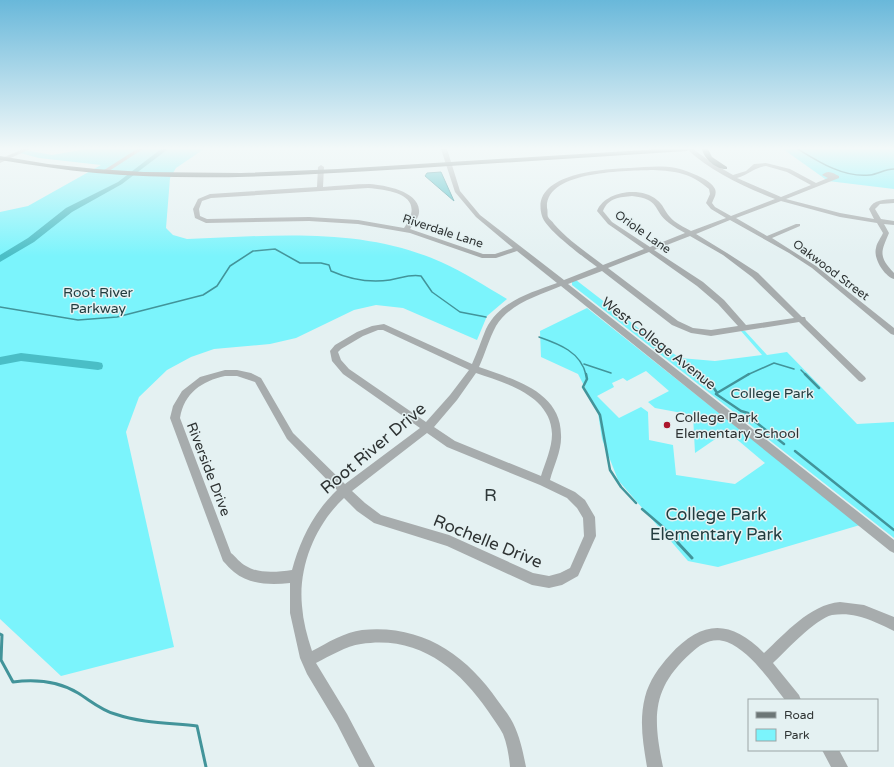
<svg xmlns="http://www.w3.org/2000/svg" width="894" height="767" viewBox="0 0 894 767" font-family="'Varela Round',sans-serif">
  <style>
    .green { fill: #7bf4fc; fill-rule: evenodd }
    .water { fill: #4abec6; stroke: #42949a }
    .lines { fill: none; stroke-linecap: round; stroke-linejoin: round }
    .stream-far2 { stroke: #42949a; stroke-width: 1.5 }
    .stream-far1 { stroke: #42949a; stroke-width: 2.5 }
    .stream { stroke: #42949a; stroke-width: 3 }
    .river { fill: #4abec6; fill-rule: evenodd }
    .minor { fill: #a7acad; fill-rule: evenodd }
    .major { fill: #6c7676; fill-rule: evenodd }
    .poi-dot { fill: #ab152c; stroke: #e4f1f2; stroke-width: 1.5 }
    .labels { text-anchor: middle; stroke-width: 3; stroke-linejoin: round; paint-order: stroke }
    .far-street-label { font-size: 12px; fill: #2e3333; stroke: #e4f1f2 }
    .park-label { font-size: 14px; fill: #223c3e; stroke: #e4f1f2 }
    .street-label { font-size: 14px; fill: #2e3333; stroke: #e4f1f2 }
    .poi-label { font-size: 14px; fill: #2e3333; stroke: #e4f1f2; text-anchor: start }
    .near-street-label { font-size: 17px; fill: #2e3333; stroke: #e4f1f2 }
    .near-park-label { font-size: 17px; fill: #223c3e; stroke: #e4f1f2 }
    .near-neighbourhood-label { font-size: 18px; letter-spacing: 1px; fill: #2e3839; stroke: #e4f1f2 }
  </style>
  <rect width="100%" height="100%" fill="#e4f1f2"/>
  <path class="green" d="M86 149H204L176 168 170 178 166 228 173 235 187 239C272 236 361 226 441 262 464 272 485 286 507 299L487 316 477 340 403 308 376 305 354 310 296 338 270 344 214 349 191 357 167 370 139 397 126 432 174 647 61 676 0 619V212L28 206 101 165 39 158 20 153 25 150 52 155Z
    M783 149H894V189L828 181Z
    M576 280 659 344 680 358 715 361 762 355 741 331H745L767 355 787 352 857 424 894 422V538L572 285V281Z
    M587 308 860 525 718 567 688 561 618 480 602 439 598 413 578 374 541 357 540 331ZM646 371 669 391 648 402 655 408 693 415 695 453 727 431 765 463 735 484 676 475 673 445 649 440 648 412 641 407 619 418 597 396 614 387 612 383 623 378 627 381Z"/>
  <path class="water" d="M441 172 454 201 425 176 427 173Z"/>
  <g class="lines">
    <path class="stream-far2" d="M798 149C819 162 844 178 870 175 878 174 885 169 894 169
      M0 307 78 320 117 317 203 295 217 286 230 266 253 251 275 249 300 263H321L329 265 331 271C349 279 370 283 390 280 402 278 409 274 421 276L432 292 460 312 486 317
      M539 337C559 344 581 352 586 375
      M584 364 611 373
      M690 370 697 375
      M801 370 806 375
      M747 375 774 363 794 369"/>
    <path class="stream-far1" d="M586 374 587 379 583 387 600 415 610 470 621 487 636 503
      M695 374 714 388 717 393 716 394 741 411 748 413 753 420 784 444
      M805 374 819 388
      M717 393 749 374
      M795 451 894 530
      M642 509 663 527 679 544"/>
    <path class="stream" d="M678 543 692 558
      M0 634 2 635 1 660 13 682C36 679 58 681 78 693 91 701 101 710 115 714 141 723 170 723 197 726L206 767"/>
    <path class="river" d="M161 149H168L122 184 72 212 34 242 0 262V255L28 238 66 208 118 182Z
      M21 353 98 362 102 363 103 366 102 369 98 370 21 361 0 365V357Z"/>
    <path class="minor" d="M23 149H30L0 163V159Z
      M137 149H143L106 173 101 172Z
      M441 149H447L460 191 480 215 564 280 597 267C585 258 546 230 542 216 529 173 604 169 630 168 645 167 661 165 676 168 685 170 711 179 715 189 717 194 714 198 712 203L715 207 731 216 775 199C745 187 711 172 687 149H693L714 164 733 175 746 171 754 164 766 163 790 169 816 183 828 178 822 175C828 169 833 173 839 176V178L786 199 840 213 874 219 869 209C874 199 884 200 894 199V203L880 204 875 209 881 219 894 221V225L884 224 889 233C881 252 878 256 894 273V279C884 276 873 258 876 248 877 242 881 238 883 233L877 223 840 217 781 201 736 218 767 236 796 224H800V226L772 238 816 266 894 328V335L891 334 812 268 789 253 730 220 696 234 727 253 758 273 802 317H805L806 320 865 377 866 379 862 382 859 381 799 322 711 336 691 333 672 325 602 271 568 284 894 540V553L890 551 561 286C538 296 510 303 496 326 489 339 485 354 479 367 512 379 561 391 561 435 562 450 554 465 550 480L575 492 585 500 595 517 596 536 578 576 562 585 549 588 532 585 447 546 374 523 357 511 344 498C316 524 298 566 302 606 303 621 307 636 312 651 327 643 345 632 362 630 421 624 466 654 498 701 503 708 509 715 513 723 520 737 523 752 526 767H510C509 756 507 744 503 734 499 726 493 719 488 711 458 667 417 635 361 644 346 646 330 656 316 663L347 714 375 767H359L337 724 307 674 300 658 290 613V583C271 585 250 585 234 572 230 569 227 565 223 561L170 418 173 406 182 391 200 377 225 370H237L251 373 261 378 293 433 345 484 420 428 343 374 332 361 330 351 335 345 357 332 372 326 384 324 472 364C477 353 481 341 486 329 500 301 530 293 557 283L517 251 496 258H482L410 233 358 224 309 221 206 223 195 218 193 209 198 199 210 194 317 187 318 167 321 165 324 167 323 187C338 186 354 184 370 184 384 185 418 191 419 210 420 217 414 223 410 229L483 254H495L513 248 476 217 455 192ZM766 166 787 172 811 185 781 197 737 178C748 175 755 167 766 166ZM653 170C676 171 691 173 709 189L710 194 706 203 711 209 726 218 691 231C684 227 675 223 670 217 665 212 663 204 657 200 641 186 605 191 597 211L608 224 644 249 603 265C586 252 568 240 554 224 553 222 549 219 548 217 547 215 548 210 547 208 545 170 628 171 653 170ZM368 188C393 190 427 196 404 228L358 220 309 217 207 219 200 216 199 209 202 201 211 198ZM632 196C661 199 652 210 669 223 674 227 680 230 685 233L650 247 612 222 603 211C608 198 620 197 632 196ZM690 236 723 255 752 277 794 318 746 325 724 300 703 282 654 250ZM649 252 697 286 718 304 738 326 711 330 693 328 678 321 608 268ZM378 330H383L469 370 450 395 426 422 349 369 341 360 338 352 341 349 363 336ZM476 373C505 383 551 395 552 434 552 448 545 463 541 476L455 441 434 427 457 400ZM225 376H237L255 382 287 439 337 490C314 512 300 540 292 570 277 572 259 574 246 566 240 563 236 557 231 553L180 418C184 393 202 381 225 376ZM427 433 447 447 540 485 567 498 577 508 583 518 584 536 570 568 560 573 549 576 533 573 449 535 381 515 365 503 352 491Z
      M840 602 864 605 894 617V631C882 625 870 619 857 616 849 614 840 614 832 615 815 619 786 651 773 663L799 695 801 700H785C770 681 750 651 727 642 712 637 701 644 691 653 651 689 653 718 663 767H647C643 743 639 721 645 697 649 681 659 667 670 655 702 620 730 619 764 653 786 633 809 605 840 602Z
      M822 750H839L848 767H831Z"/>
    <path class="major" d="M660 149H690L687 151C593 157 498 163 404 169 301 175 198 182 96 173 64 170 32 165 0 160V156L48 164 96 169 144 172 241 173 338 169Z
      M702 149H708L712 157 727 167V169C717 170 704 159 702 149Z"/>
  </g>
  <linearGradient id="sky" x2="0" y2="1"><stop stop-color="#69b8da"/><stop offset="0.58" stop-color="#f3f9f9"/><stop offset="1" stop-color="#f3f9f9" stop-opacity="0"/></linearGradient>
  <rect width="894" height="256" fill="url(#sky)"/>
  <circle class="poi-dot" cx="667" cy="425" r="4"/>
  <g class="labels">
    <g class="far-street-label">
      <text transform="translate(443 231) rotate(18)" y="4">Riverdale Lane</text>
      <text transform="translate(643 232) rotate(35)" y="4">Oriole Lane</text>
      <text transform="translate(831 270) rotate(37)" y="4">Oakwood Street</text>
    </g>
    <g class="park-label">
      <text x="98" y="297">Root River<tspan x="98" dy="16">Parkway</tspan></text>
      <text x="772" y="398">College Park</text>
    </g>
    <g class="street-label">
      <text transform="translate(659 343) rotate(38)" y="5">West College Avenue</text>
      <text transform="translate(209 469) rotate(69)" y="5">Riverside Drive</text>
    </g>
    <g class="poi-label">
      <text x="675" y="422">College Park<tspan x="675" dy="16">Elementary School</tspan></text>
    </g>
    <g class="near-street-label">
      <text transform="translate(373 448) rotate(-40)" y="6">Root River Drive</text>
      <text transform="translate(488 541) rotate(22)" y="6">Rochelle Drive</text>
    </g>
    <g class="near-park-label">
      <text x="716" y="520">College Park<tspan x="716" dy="20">Elementary Park</tspan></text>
    </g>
    <g class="near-neighbourhood-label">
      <text x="491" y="501">R</text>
    </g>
  </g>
  <rect x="748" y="699" width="130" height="52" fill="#e4f1f2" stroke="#9ba5a6"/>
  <rect x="756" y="712" width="20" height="6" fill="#6c7676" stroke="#9ba5a6"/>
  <text x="784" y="719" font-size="12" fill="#2e3333">Road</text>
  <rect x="756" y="729" width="20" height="12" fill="#7bf4fc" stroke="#9ba5a6"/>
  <text x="784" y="739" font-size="12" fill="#2e3333">Park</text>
</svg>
